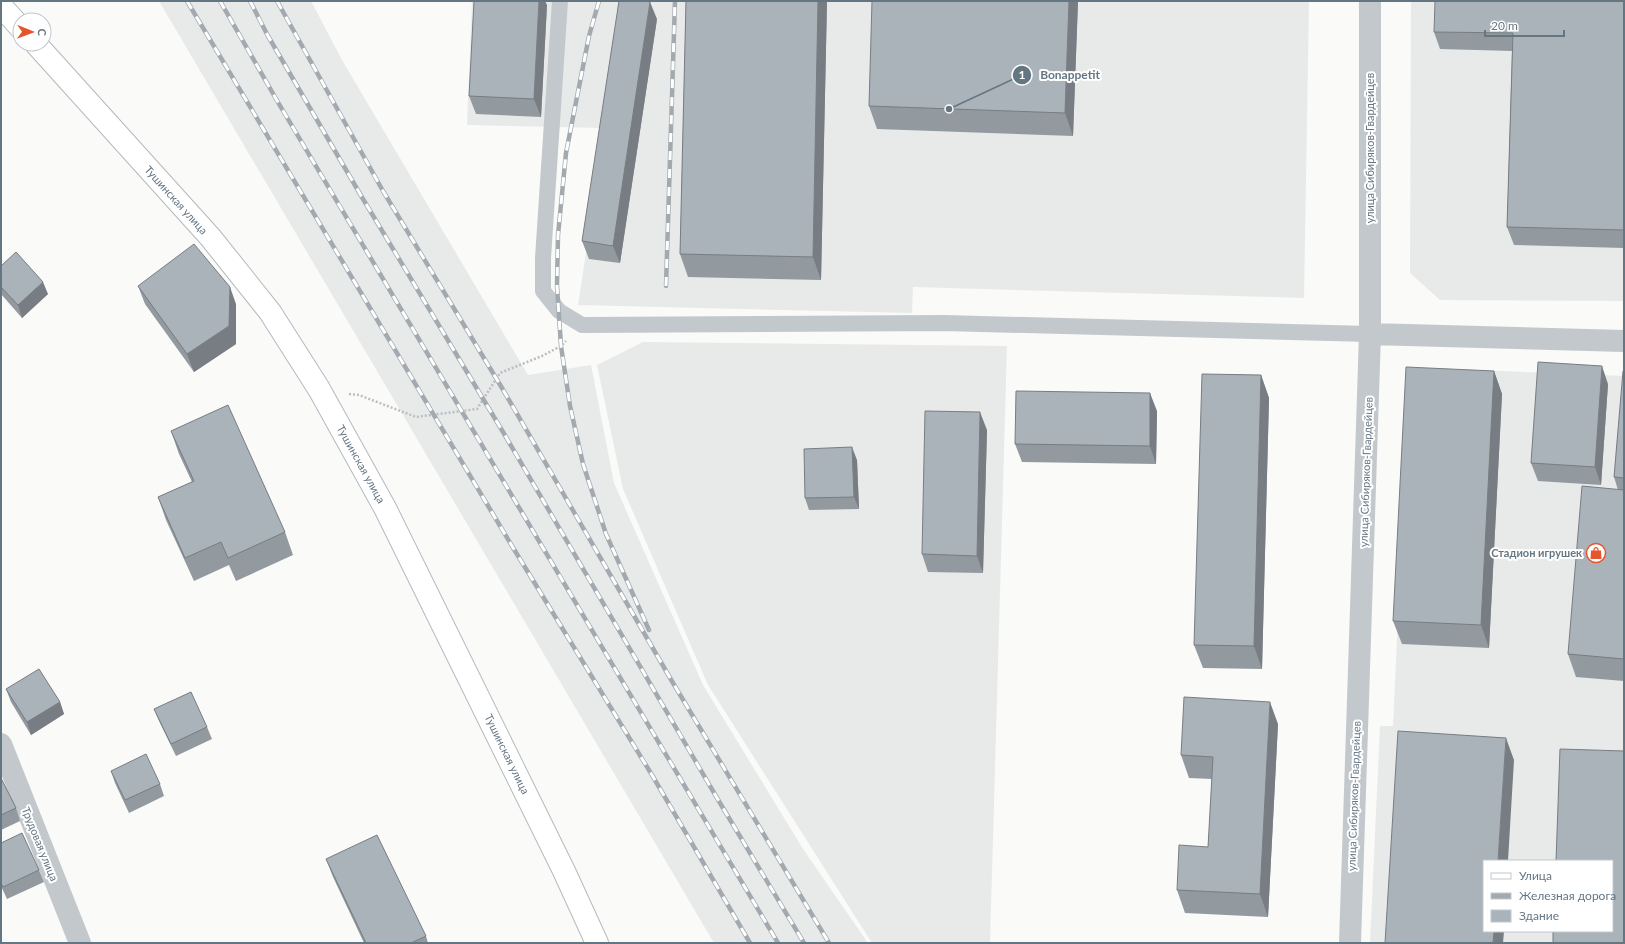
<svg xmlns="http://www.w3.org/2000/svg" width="1625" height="944" viewBox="0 0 1625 944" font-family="Lato,sans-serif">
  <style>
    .built { fill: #e8e9e9; fill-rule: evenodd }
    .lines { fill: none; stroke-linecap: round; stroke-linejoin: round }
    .secondary-casing { stroke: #b3babf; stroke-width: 24 }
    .path { stroke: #bbbfc2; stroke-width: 2.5; stroke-dasharray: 2 2; stroke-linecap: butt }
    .lane { stroke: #c3c8cc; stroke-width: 16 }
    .street { stroke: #c3c8cc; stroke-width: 22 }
    .secondary { stroke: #fff; stroke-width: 22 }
    .rail-casing { stroke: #a2aab0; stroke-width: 4.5 }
    .rail { stroke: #fff; stroke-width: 3; stroke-dasharray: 9; stroke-linecap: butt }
    .wall { fill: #929a9f }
    .shaded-wall { fill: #777d82 }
    .building { fill: #aab3b9; stroke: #777d82 }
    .labels { text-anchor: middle; stroke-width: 4; stroke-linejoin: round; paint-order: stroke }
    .street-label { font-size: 11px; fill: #657683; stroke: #fff }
    .poi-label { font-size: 11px; font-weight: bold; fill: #657683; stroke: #fff; text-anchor: end }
    .leader { fill: none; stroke: #657683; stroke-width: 1.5 }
    .callout-dot { fill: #657683; stroke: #fff; stroke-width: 1.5 }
    .mark-label { font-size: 12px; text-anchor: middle; font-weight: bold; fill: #fff }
    .callout-label { font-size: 12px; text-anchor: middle; font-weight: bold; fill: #657683; stroke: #fff; stroke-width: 4; stroke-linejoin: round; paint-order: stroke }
  </style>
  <rect width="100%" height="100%" fill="#fafaf8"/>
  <path class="built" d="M159 1H311L342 60 528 375 591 365 614 483 703 685 803 849 868 943H714Z
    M472 1H1309L1304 298 913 287 912 313 578 305 605 128 467 125Z
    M1411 1H1624V301L1440 300 1410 273Z
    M643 342 1007 346 990 943H872L708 685 623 489 597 365Z
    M1429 368 1624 376V943H1370L1380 726H1393L1408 402ZM1484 861H1612V931H1484Z"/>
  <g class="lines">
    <g class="secondary-casing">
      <path id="secondary" d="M1 6 20 27
        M36 44 211 238 270 312 319 389 385 508 564 871 597 943"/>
    </g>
    <path class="path" d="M349 394 359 395 416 417 477 409 500 373 542 356 561 346 566 341"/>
    <path class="lane" d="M560 1 543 258V291L559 311 582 325 944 323 1370 334"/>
    <path class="street" d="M1370 334 1624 341
      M1 744 80 943
      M1350 943 1370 334V1"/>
    <use href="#secondary" class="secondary"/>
    <g class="rail-casing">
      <path id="rail" d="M187 1 512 546 652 775 750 943
        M220 1 279 104 778 943
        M250 1 268 36 363 199 503 432 720 803 804 943
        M277 1 383 191 502 388 673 683 829 943
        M599 1 589 36 566 153 558 235 557 286 561 346 570 406 583 464 606 534 649 630
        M666 286 675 1"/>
    </g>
    <use href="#rail" class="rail"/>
  </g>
  <path class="wall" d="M686 1H827L821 280 688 277 680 254Z
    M1078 1 1073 136 877 129 869 106Z
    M1624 1V248L1514 245 1507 227 1512 51 1440 49 1434 32Z
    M547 5 541 117 476 114 469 96Z
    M657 19 620 263 589 259 582 241Z
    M1 266 48 294 22 318 1 294Z
    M138 286 236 304V344L194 372 145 304Z
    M1494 371 1502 394 1489 648 1402 644 1393 621Z
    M1624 371V681L1576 677 1568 654 1618 490 1614 477Z
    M1261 375 1269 398 1262 669 1203 668 1194 645Z
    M1608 384 1601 485 1538 481 1531 463Z
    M1157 411 1156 464 1022 462 1015 444Z
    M987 430 983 573 928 572 922 554Z
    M171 431 285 532 293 555 236 581 229 565 194 581 166 520 158 497 192 482 179 454Z
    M857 460 859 509 809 510 805 498Z
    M6 689 60 702 64 714 31 735 11 702Z
    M154 709 207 727 212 739 176 756 159 721Z
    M1278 724 1268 917 1185 913 1177 890 1208 847 1212 779 1189 778 1181 755Z
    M111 771 160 784 164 796 129 813 115 783Z
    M1 778 16 808 20 821 1 830Z
    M1 843 39 870 44 882 7 899 1 886Z
    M326 859 426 936 428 943H364L333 877Z"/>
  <path class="shaded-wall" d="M539 1H545L547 5 541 117 534 99Z
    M818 1H827L821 280 813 257Z
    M1069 1H1078L1073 136 1065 113Z
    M650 2 657 19 620 263 613 246Z
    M43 282 48 294 22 318 18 305Z
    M230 287 236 304V344L194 372 187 354Z
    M1602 366 1608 384 1601 485 1595 467Z
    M1494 371 1502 394 1489 648 1481 625Z
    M1261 375 1269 398 1262 669 1254 646Z
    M1150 393 1157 411 1156 464 1150 446Z
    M980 412 987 430 983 573 977 556Z
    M852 447 857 460 859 509 854 497Z
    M60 702 64 714 31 735 27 722Z
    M1270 702 1278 724 1268 917 1260 894Z
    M1506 738 1514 760 1508 861H1498Z
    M1494 931H1504L1503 943H1493Z"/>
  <path class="building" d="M474 1H539L534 99 469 96Z
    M619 1H646L650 2 613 246 582 241Z
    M686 1H818L813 257 680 254Z
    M872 1H1069L1065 113 869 106Z
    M1435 1H1624V230L1507 227 1513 33 1434 32Z
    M194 244 230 287 229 326 187 354 138 286Z
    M16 252 43 282 18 305 1 287V266Z
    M1538 362 1602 366 1595 467 1531 463Z
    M1406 367 1494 371 1481 625 1393 621Z
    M1623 371H1624V478L1614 477Z
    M1202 374 1261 375 1254 646 1194 645Z
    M1016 391 1150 393V446L1015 444Z
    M228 405 285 532 228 558 221 542 185 558 158 497 194 481 171 431Z
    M925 411 980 412 977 556 922 554Z
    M852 447 854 497 805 498 804 449Z
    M1582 486 1624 490V659L1568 654Z
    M39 669 60 702 27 722 6 689Z
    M191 692 207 727 171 744 154 709Z
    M1184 697 1270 702 1260 894 1177 890 1179 845 1208 847 1213 757 1181 755Z
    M1398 731 1506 738 1498 861H1484V931H1494L1493 943H1385Z
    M1560 749 1624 751V943H1553V931H1612V861H1556Z
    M146 754 160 784 125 800 111 771Z
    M1 778 16 808 1 815Z
    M22 833 39 870 3 887 1 883V843Z
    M377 835 426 936 411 943H366L326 859Z"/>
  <defs>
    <g id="shop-ring" transform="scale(1)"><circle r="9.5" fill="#fff" stroke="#e4572e" stroke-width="1.5"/><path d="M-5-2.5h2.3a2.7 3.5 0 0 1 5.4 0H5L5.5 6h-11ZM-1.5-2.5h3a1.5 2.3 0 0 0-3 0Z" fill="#e4572e"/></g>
  </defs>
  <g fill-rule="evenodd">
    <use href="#shop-ring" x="1596" y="553"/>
  </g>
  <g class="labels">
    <g class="street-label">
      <text transform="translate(1370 148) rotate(-90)" y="4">улица Сибиряков-Гвардейцев</text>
      <text transform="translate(176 200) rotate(48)" y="4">Тушинская улица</text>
      <text transform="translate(361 464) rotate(61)" y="4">Тушинская улица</text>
      <text transform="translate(1366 472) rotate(-88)" y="4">улица Сибиряков-Гвардейцев</text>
      <text transform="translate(507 754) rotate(64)" y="4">Тушинская улица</text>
      <text transform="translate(1354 796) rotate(-88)" y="4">улица Сибиряков-Гвардейцев</text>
      <text transform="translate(40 844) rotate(68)" y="4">Трудовая улица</text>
    </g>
    <g class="poi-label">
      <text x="1582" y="557">Стадион игрушек</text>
    </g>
  </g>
  <path class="leader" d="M949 109L1022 75"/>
  <g class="callout-dot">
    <circle cx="949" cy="109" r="4"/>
    <circle cx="1022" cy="75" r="10"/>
  </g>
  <g class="mark-label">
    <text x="1022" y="79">1</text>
  </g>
  <g class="callout-label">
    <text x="1070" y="79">Bonappetit</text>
  </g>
  <rect width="1625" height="944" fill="none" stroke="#657683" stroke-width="4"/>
  <rect x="1483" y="860" width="130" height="72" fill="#ffffff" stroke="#c1c8cd"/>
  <rect x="1491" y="873" width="20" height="6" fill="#ffffff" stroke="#c1c8cd"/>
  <text x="1519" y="880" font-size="12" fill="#657683">Улица</text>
  <rect x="1491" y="893" width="20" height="6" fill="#a2aab0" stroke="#c1c8cd"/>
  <text x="1519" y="900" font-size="12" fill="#657683">Железная дорога</text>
  <rect x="1491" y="910" width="20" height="12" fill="#aab3b9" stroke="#c1c8cd"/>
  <text x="1519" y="920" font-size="12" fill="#657683">Здание</text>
  <g transform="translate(32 32) rotate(91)"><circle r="19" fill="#ffffff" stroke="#c1c8cd"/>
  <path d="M0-3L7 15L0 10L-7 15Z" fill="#e4572e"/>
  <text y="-6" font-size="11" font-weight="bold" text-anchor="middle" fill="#657683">С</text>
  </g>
  <path d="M1485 30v6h79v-6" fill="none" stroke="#657683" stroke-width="2"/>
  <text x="1491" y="30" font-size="12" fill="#657683" stroke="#ffffff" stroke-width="3" paint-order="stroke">20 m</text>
</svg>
